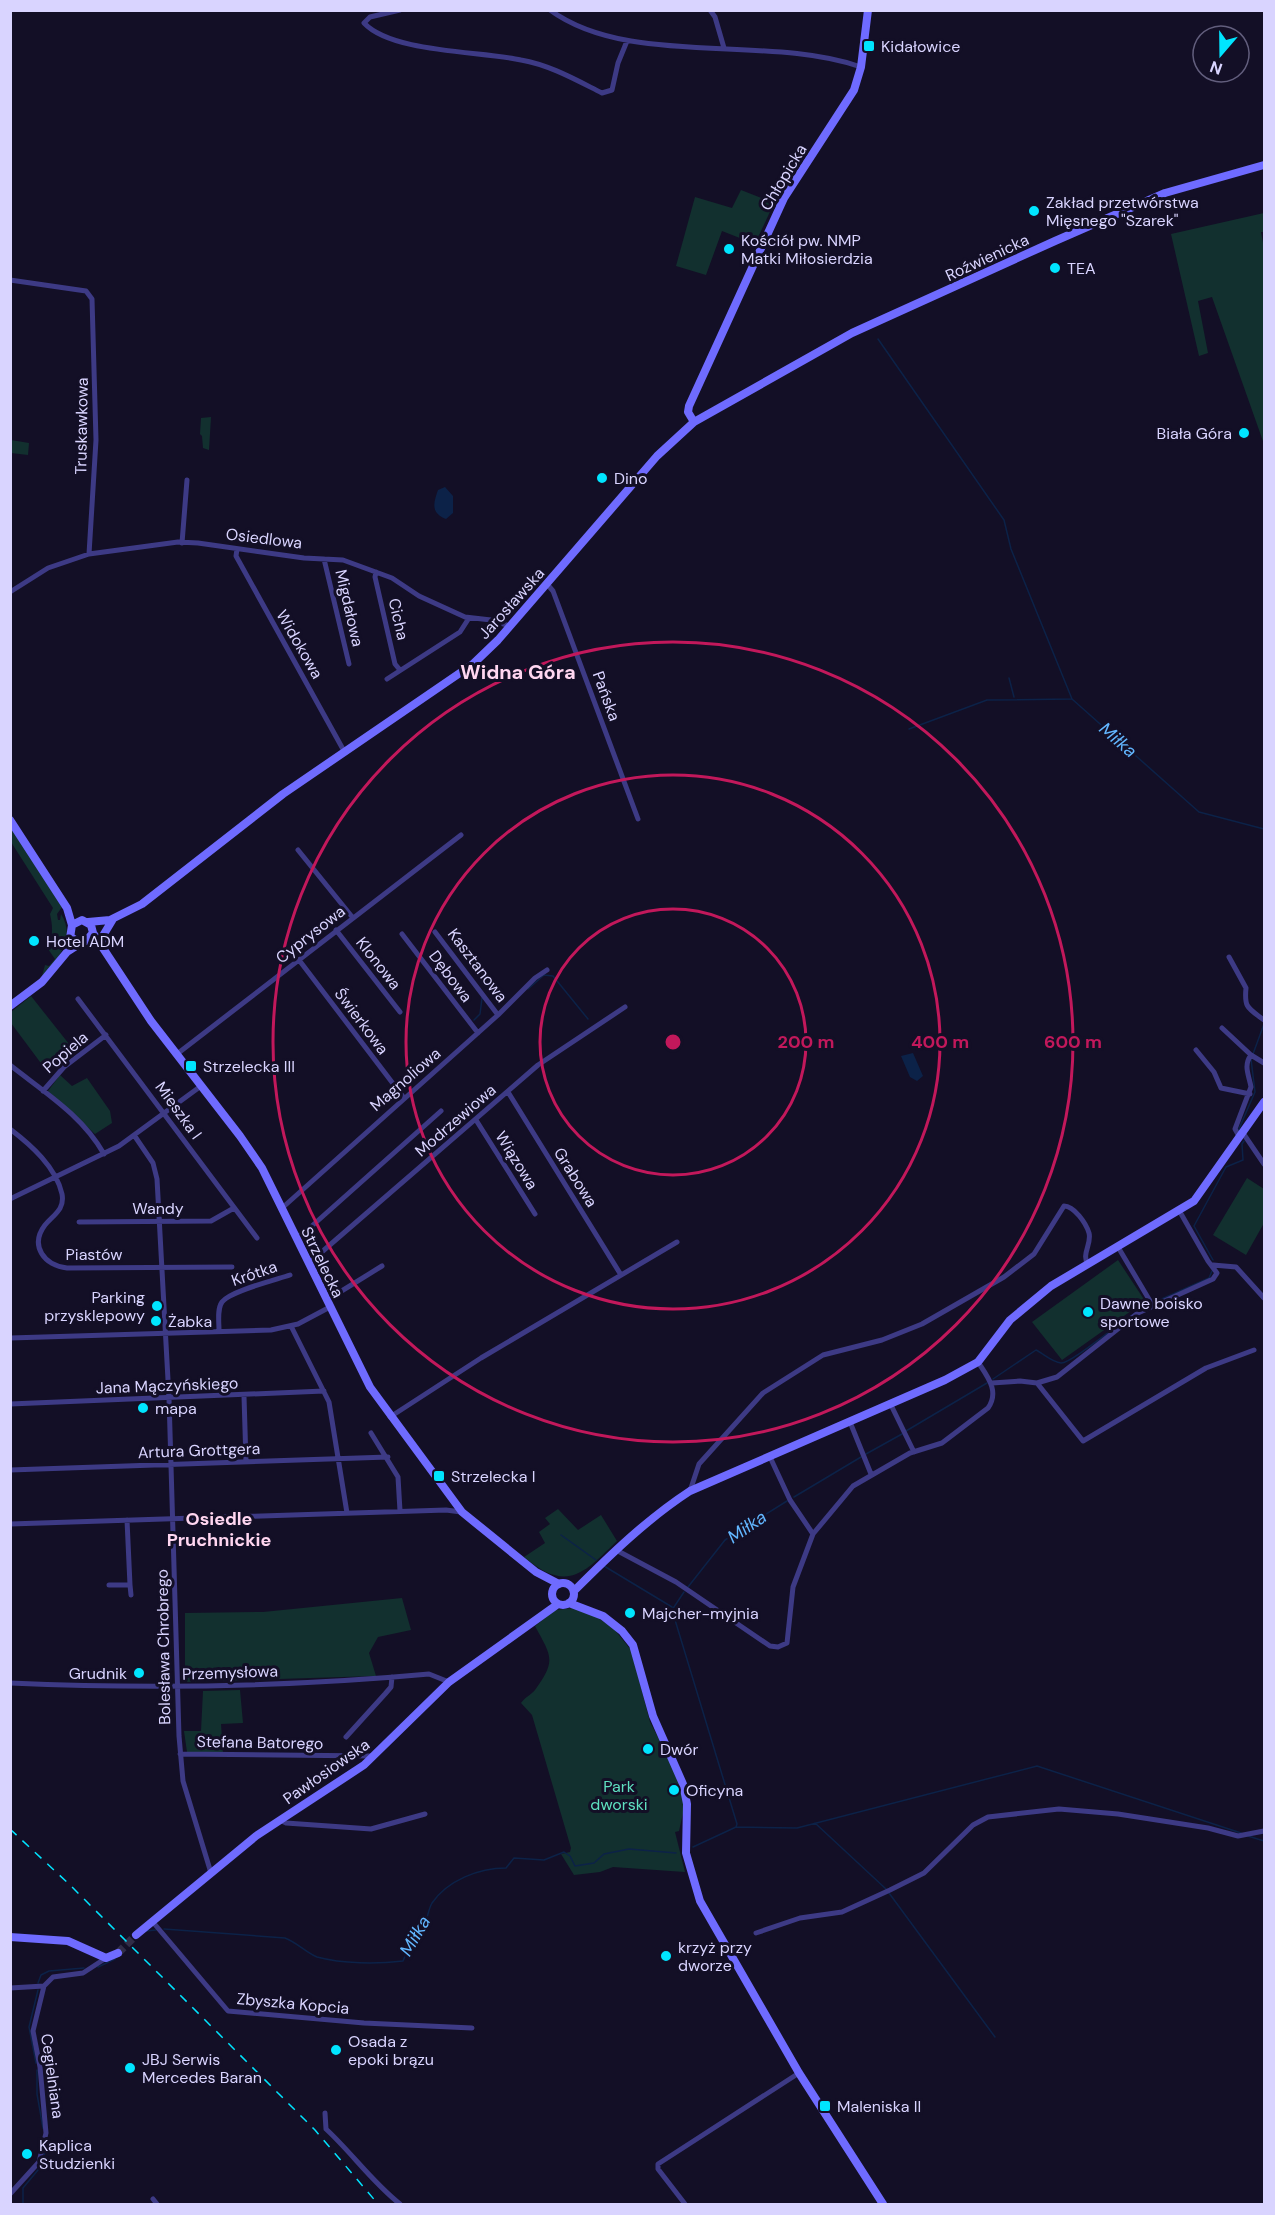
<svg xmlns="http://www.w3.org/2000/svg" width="1275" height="2215" viewBox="0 0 1275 2215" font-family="'DM Sans',sans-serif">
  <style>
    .green { fill: #12302f }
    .water { fill: #0c2248 }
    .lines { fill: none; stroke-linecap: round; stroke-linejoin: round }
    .stream { stroke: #0c2248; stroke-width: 1.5 }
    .secondary-tunnel { stroke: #312d47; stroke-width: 8; stroke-dasharray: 8 4; stroke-linecap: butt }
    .street { stroke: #3d3a85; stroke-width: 5 }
    .secondary { stroke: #6f6bff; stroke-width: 8 }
    .rail { stroke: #00e5ff; stroke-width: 1.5; stroke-dasharray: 9 8; stroke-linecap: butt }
    .ring { fill: none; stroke: #c2185b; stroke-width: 3 }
    .poi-dot { fill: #00e5ff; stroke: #130f26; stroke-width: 2 }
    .labels { text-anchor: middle; stroke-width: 6; stroke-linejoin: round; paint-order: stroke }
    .poi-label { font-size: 16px; fill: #d9d4ff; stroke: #130f26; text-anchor: start }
    .street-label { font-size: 16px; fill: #d9d4ff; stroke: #130f26 }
    .park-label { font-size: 16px; fill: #5fe0c0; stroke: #130f26 }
    .water-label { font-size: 18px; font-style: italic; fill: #62b6ff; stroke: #130f26 }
    .neighbourhood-label { font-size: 18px; font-weight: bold; fill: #ffd6f0; stroke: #130f26 }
    .quarter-label { font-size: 20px; font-weight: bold; fill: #ffd6f0; stroke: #130f26 }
    .centre { fill: #c2185b; stroke: #130f26; stroke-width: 3 }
    .ring-label { font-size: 18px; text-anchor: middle; font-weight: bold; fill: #c2185b; stroke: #130f26; stroke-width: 6; stroke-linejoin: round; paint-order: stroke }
  </style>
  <rect width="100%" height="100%" fill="#130f26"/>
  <path class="green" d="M741 190 774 203 755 244 722 231 706 275 676 266 695 197 732 208Z
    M1264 213V232H1261L1264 248V444L1212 297 1198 301 1208 353 1199 356 1171 234Z
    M211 417 209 450 203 448 202 436 200 434 201 418Z
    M11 440 29 443 28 455 11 453Z
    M10 825 62 907 57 914 58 920H60L61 914C76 938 59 958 42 976L45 965 49 966 55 959 48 949C53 937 53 927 50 914L53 908 11 842Z
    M31 996 73 1049 46 1070 11 1023V1012Z
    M60 1075 72 1086 87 1078 110 1111 112 1123 95 1134 48 1091Z
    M1247 1178 1264 1189V1223L1246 1255 1213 1235Z
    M1118 1260 1145 1301 1062 1360 1032 1322Z
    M558 1509 578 1530 601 1515 617 1541C583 1574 567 1593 524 1557L545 1543 539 1532 550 1524 545 1518Z
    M402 1598 411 1630 378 1637 369 1653 376 1676 185 1682V1613L263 1612Z
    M573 1608 590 1612 614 1629 631 1650 650 1722 677 1774 685 1804 679 1831 675 1832 685 1872 613 1867 600 1872 574 1875 561 1854 570 1852 571 1848 532 1715 521 1703C525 1697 531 1695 535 1690 557 1660 551 1656 535 1626L555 1610Z
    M240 1690 243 1723 221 1724 223 1753 187 1752 184 1731H201L203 1691Z"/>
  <path class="water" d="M445 487 453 496V513L446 519C431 513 433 504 438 490Z
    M913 1053 923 1076 917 1081 910 1077 901 1056Z"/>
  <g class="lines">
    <path class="stream" d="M878 339 1004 520 1011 549 1072 699 1199 812 1264 829
      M1009 678 1014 697
      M909 729 987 700 1071 699
      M528 989 544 975 553 976 588 1019
      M474 1020 480 1014 482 998
      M1253 1054 1264 1024
      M1238 1131 1255 1092 1251 1059
      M1213 1260 1194 1226 1226 1167 1243 1160 1242 1144 1244 1141
      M1155 1302 1209 1278 1212 1271
      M993 1379 1036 1350C1044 1354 1052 1362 1061 1363 1072 1364 1131 1312 1150 1304
      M906 1431 987 1383
      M866 1454 902 1434
      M794 1497 861 1457
      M561 1535 596 1560
      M604 1566 672 1607
      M688 1587 725 1540 787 1501
      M684 1592 672 1610 737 1824 736 1827 693 1847
      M815 1823 886 1889
      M736 1827 797 1828 1037 1766 1241 1833
      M1248 1836 1264 1841
      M889 1893 995 2037
      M164 1929 285 1938C296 1942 307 1953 317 1957 343 1964 377 1964 403 1961 408 1947 416 1937 424 1925 428 1918 428 1910 432 1903 448 1880 479 1868 506 1868L514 1858 544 1860 564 1852 570 1856 575 1866 594 1863 604 1854 629 1849 676 1853
      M146 1931 156 1930
      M98 1967 115 1959
      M38 1983 41 1975 49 1971 84 1968
      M36 2063 29 2027 38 1990
      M37 2070V2094L43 2128
      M23 2204V2188L43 2164 46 2144"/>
    <path class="secondary-tunnel" d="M118 1953 136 1935"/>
    <path class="street" d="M400 10 370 17 364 23C392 53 481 51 521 60 550 65 576 80 602 93L612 90 618 63 627 41
      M550 10C629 68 768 34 861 67
      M710 10 715 17 724 48
      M10 280 86 291 92 299 96 440 89 554
      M182 543 187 480
      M237 549 236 556 344 751
      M324 559 349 664
      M376 572 375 577 395 664 400 670
      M547 584 553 591 638 819
      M10 592 48 568 89 554 178 542 198 543 304 558 343 560 392 578 419 596 465 617 491 620 510 626
      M387 679 460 632 469 618
      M298 850 353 918
      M336 930 400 1012
      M435 932 498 1015
      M402 934 478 1033
      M1229 957 1246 988C1244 1008 1248 1008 1264 1020
      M299 960 404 1098
      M78 999 257 1238
      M1222 1028 1251 1055
      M1196 1050 1214 1072 1221 1088 1250 1094
      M177 1054 461 835
      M10 1065C44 1092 82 1115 104 1154
      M43 1091 64 1067 106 1035
      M508 1092 621 1275
      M476 1120 535 1214
      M10 1129C31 1145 56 1167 62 1194 65 1210 53 1215 45 1225 29 1246 45 1266 67 1268L232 1267
      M1243 1133 1264 1164
      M134 1135 153 1163 157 1179 169 1398 179 1736 183 1781 211 1873
      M1240 1138 1235 1129 1251 1087C1249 1075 1243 1066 1251 1055L1264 1063
      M10 1199 119 1146 201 1086
      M281 1209 498 1015 535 978 547 970
      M79 1222 211 1221 234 1208
      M296 1237 304 1233 441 1111
      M1118 1247 1153 1306
      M309 1263 538 1065 625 1007
      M1213 1265 1236 1267 1264 1298
      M327 1300 382 1266
      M291 1326 329 1402 347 1513
      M219 1330C219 1322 217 1309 222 1302 230 1291 275 1280 290 1275
      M10 1338 271 1330 298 1324 330 1307
      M992 1383 1020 1381 1037 1383 1083 1441 1206 1368 1254 1350
      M1037 1383 1057 1377 1138 1313 1213 1279 1217 1273 1208 1261 1180 1212
      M244 1396 246 1462
      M890 1403 914 1452
      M10 1404 324 1391
      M390 1417 481 1358 677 1242
      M850 1422 871 1474
      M371 1433 398 1477 400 1511
      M10 1470 388 1457
      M690 1491 699 1464 763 1393 823 1355 882 1340 922 1324 1004 1277 1034 1254 1064 1206C1074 1206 1086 1223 1089 1233 1092 1244 1081 1254 1088 1265
      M10 1524 446 1510 461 1512
      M813 1534 853 1486 910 1453 942 1443 988 1408C1000 1391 987 1376 978 1362
      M616 1550 676 1582 770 1646 778 1647 787 1643 793 1587 813 1534 790 1500 770 1457
      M109 1585H130L127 1520
      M130 1585 131 1595
      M10 1683C150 1689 289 1687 429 1674L449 1682
      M346 1737 385 1694 391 1687 392 1677
      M180 1754 374 1756
      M280 1820 286 1823 371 1829 425 1814
      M152 1921 228 2011 364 2023 472 2028
      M756 1933 800 1918 842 1912 890 1890 924 1873 973 1825 988 1817 1059 1809 1118 1814 1208 1828 1238 1836 1264 1831
      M10 1988 44 1986
      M325 2113 326 2129C352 2153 372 2182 400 2204
      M10 2194 39 2162 46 2133 40 2067 33 2031 44 1986 53 1977 83 1973 106 1958
      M153 2199 157 2204
      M685 2204 658 2169V2164L799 2073"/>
    <path class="secondary" d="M694 422 688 412 689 406 784 198 854 90 861 67 868 10
      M10 820 67 908 72 925
      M88 922 110 920 142 904 283 794 473 664 498 640 657 456 694 422 852 333 1055 241 1165 193 1264 165
      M93 933 151 1021 240 1136 262 1168 370 1387 462 1512 536 1572 559 1584
      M103 947 104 934 113 919
      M68 951 72 925 82 920 91 925 93 933 86 941 78 942 71 937
      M10 1006 42 982 67 952 81 943
      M552 1594a11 11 0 1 1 22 0a11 11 0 1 1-22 0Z
      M574 1591C610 1555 647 1519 690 1491L945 1380 978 1362 1010 1320 1051 1286 1194 1201 1264 1102
      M569 1603 603 1616 622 1631 633 1645 653 1716 683 1784 687 1804 686 1853 700 1901 799 2073 883 2204
      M136 1935 256 1836 364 1765 449 1682 558 1604
      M10 1937 68 1941 106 1958 118 1953"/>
    <path class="rail" d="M10 1829 70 1885 315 2130 378 2204"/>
  </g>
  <g class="ring">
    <circle cx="673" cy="1042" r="133"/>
    <circle cx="673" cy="1042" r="267"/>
    <circle cx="673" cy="1042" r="400"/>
  </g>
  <g class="poi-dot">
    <rect x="863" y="40" width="12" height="12" rx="3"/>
    <circle cx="1034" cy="211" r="6"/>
    <circle cx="729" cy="249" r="6"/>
    <circle cx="1055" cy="268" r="6"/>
    <circle cx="1244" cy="433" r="6"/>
    <circle cx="602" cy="478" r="6"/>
    <circle cx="34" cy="941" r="6"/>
    <rect x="185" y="1060" width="12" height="12" rx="3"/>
    <circle cx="157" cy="1306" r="6"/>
    <circle cx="1088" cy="1312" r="6"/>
    <circle cx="156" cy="1321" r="6"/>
    <circle cx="143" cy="1408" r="6"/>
    <rect x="433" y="1470" width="12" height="12" rx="3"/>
    <circle cx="630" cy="1613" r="6"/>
    <circle cx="139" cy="1673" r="6"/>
    <circle cx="648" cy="1749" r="6"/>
    <circle cx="674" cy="1790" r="6"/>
    <circle cx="666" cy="1956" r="6"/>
    <circle cx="336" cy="2050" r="6"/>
    <circle cx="130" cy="2068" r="6"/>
    <rect x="819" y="2100" width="12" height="12" rx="3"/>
    <circle cx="27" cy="2154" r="6"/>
  </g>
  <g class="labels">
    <g class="poi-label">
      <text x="881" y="52">Kidałowice</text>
      <text x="1046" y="208">Zakład przetwórstwa<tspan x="1046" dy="18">Mięsnego "Szarek"</tspan></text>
      <text x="741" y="246">Kościół pw. NMP<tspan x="741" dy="18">Matki Miłosierdzia</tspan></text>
      <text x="1067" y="274">TEA</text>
      <text x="1232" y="439" text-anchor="end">Biała Góra</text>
      <text x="614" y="484">Dino</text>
      <text x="46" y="947">Hotel ADM</text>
      <text x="203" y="1072">Strzelecka III</text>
      <text x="145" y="1303" text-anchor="end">Parking<tspan x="145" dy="18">przysklepowy</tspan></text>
      <text x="1100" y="1309">Dawne boisko<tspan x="1100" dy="18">sportowe</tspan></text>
      <text x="168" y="1327">Żabka</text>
      <text x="155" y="1414">mapa</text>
      <text x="451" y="1482">Strzelecka I</text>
      <text x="642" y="1619">Majcher-myjnia</text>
      <text x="127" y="1679" text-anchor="end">Grudnik</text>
      <text x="660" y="1755">Dwór</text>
      <text x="686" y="1796">Oficyna</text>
      <text x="678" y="1953">krzyż przy<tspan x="678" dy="18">dworze</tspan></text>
      <text x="348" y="2047">Osada z<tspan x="348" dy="18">epoki brązu</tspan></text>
      <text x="142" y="2065">JBJ Serwis<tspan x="142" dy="18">Mercedes Baran</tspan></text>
      <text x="837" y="2112">Maleniska II</text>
      <text x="39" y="2151">Kaplica<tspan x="39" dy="18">Studzienki</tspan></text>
    </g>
    <g class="street-label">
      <text transform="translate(783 177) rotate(-59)" y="6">Chłopicka</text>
      <text transform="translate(987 257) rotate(-25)" y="6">Roźwienicka</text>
      <text transform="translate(81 426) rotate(-89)" y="6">Truskawkowa</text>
      <text transform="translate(264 538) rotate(7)" y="6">Osiedlowa</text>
      <text transform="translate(511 603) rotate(-48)" y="6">Jarosławska</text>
      <text transform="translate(350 608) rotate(77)" y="6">Migdałowa</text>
      <text transform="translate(399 619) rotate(77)" y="6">Cicha</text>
      <text transform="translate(300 644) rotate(60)" y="6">Widokowa</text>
      <text transform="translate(607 696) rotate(70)" y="6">Pańska</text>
      <text transform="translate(310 934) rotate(-38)" y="6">Cyprysowa</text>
      <text transform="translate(379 963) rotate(52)" y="6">Klonowa</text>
      <text transform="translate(478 965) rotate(53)" y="6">Kasztanowa</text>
      <text transform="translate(451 976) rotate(53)" y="6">Dębowa</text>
      <text transform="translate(362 1021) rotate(53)" y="6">Świerkowa</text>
      <text transform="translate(65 1052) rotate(-41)" y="6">Popiela</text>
      <text transform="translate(405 1079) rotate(-41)" y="6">Magnoliowa</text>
      <text transform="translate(179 1110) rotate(54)" y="6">Mieszka I</text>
      <text transform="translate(455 1120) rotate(-41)" y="6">Modrzewiowa</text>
      <text transform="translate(517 1160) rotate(58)" y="6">Wiązowa</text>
      <text transform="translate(576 1177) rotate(58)" y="6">Grabowa</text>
      <text x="158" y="1214">Wandy</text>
      <text x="94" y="1260">Piastów</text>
      <text transform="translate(323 1262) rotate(64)" y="6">Strzelecka</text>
      <text transform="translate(254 1273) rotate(-19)" y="6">Krótka</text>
      <text transform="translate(167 1385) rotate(-2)" y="6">Jana Mączyńskiego</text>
      <text transform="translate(199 1450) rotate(-2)" y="6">Artura Grottgera</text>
      <text transform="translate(163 1647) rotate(-91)" y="6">Bolesława Chrobrego</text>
      <text transform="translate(230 1672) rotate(-2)" y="6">Przemysłowa</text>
      <text transform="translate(260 1742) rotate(1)" y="6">Stefana Batorego</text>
      <text transform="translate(326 1771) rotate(-35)" y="6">Pawłosiowska</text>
      <text transform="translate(293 2003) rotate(5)" y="6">Zbyszka Kopcia</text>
      <text transform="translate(53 2076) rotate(82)" y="6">Cegielniana</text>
    </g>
    <g class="park-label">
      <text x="619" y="1792">Park<tspan x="619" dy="18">dworski</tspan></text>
    </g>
    <g class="water-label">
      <text transform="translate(1118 740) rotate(41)" y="6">Miłka</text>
      <text transform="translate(747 1527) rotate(-34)" y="6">Miłka</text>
      <text transform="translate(415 1936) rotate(-60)" y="6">Miłka</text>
    </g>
    <g class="neighbourhood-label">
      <text x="219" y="1525">Osiedle<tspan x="219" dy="21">Pruchnickie</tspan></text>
    </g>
    <g class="quarter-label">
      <text x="518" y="679">Widna Góra</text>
    </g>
  </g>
  <circle cx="673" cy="1042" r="9" class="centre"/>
  <g class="ring-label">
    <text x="806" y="1048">200 m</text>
    <text x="940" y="1048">400 m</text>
    <text x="1073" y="1048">600 m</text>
  </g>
  <rect width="1275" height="2215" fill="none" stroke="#d9d4ff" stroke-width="24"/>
  <g transform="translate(1221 54) rotate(200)"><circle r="28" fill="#130f26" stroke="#625e7d" stroke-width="1.5"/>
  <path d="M0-4.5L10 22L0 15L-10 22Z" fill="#00e5ff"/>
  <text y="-9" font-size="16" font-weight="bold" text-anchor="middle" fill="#d9d4ff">N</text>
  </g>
</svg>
